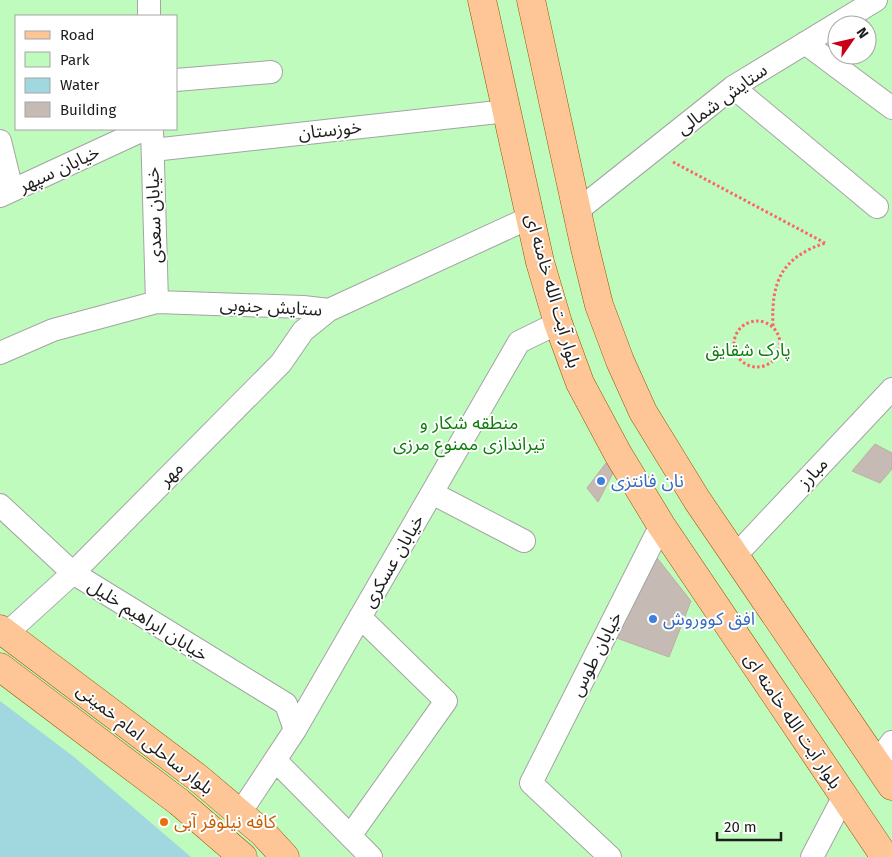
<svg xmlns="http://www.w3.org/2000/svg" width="892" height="857" viewBox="0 0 892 857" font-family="'Fira Sans','Noto Sans Arabic',sans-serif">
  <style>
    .park { fill: #befbbd; fill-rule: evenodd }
    .water { fill: #a1d7de }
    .building { fill: #c6bab5; stroke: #c0ada4 }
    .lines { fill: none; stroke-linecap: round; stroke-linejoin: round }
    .minor-casing { stroke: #a4a4a4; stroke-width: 24 }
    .major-casing { stroke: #955400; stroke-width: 29 }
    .path { stroke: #fe6465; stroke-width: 3; stroke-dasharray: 2.5 2.5; stroke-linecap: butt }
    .minor { stroke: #fff; stroke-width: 22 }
    .major { stroke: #fec697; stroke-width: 28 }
    .shop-dot { fill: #3f7fe0; stroke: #fff; stroke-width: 2 }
    .food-dot { fill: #e8710a; stroke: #fff; stroke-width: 2 }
    .labels { text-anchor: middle; stroke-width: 4; stroke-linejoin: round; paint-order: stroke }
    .street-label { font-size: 18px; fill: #1d1d1d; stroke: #fff }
    .park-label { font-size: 18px; fill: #0b7d08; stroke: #fff }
    .shop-label { font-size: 18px; fill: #366cbe; stroke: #fff; text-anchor: start }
    .food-label { font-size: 18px; fill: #c56008; stroke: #fff; text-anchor: start }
  </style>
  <rect width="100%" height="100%" fill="#eee9e2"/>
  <path class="park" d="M0 0H892V857H0ZM16 16H176V129H16ZM837 25H867V55H837Z"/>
  <path class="water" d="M0 701 74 757 191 857H0Z"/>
  <path class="building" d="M875 444 892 453V469L880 483 852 471Z
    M606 463 613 473 598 502 587 488Z
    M654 554 691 601 669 657 614 637Z"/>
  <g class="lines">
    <g class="minor-casing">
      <path id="minor" d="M149 0V16
        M805 43 892 108
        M176 80 271 72
        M733 87 877 207
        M152 129 157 302
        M0 141 12 190
        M153 150 507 111
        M0 196 145 129
        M577 211 733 87 876 0
        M0 353 53 330 157 302 303 307 329 310 531 217
        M432 493 524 541
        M0 505 73 573 286 704 295 730
        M735 556 892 389
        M6 634 73 573 281 363 303 331 329 310
        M275 760 371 857
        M876 763 892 742
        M240 813 295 730 519 342 558 323
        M350 836 446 701 360 617
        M610 857 531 783 661 525
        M812 857 844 796"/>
    </g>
    <g class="major-casing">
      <path id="major" d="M482 0 540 262 558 323 580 383 618 454 661 525 885 857
        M531 0 585 248 599 305 620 361 643 412 697 500 892 786
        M0 629 198 778 263 833 285 857
        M0 667 179 802 243 857"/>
    </g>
    <path class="path" d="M673 162 825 243
      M734 344a23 23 0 1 1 46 0a23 23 0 1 1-46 0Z
      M773 326C771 282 781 258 825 243"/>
    <use href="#minor" class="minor"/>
    <use href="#major" class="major"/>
  </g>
  <g class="shop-dot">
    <circle cx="601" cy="481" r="5"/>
    <circle cx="653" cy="619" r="5"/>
  </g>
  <circle class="food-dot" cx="164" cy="822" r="5"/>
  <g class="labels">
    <g class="street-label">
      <text transform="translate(722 99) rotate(-36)" y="6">ستایش شمالی</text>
      <text transform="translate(330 130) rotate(-6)" y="6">خوزستان</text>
      <text transform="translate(59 169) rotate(-25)" y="6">خیابان سپهر</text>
      <text transform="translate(154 215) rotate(-92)" y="6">خیابان سعدی</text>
      <text transform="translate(553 291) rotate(74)" y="6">بلوار آیت الله خامنه ای</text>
      <text transform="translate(271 307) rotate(3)" y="6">ستایش جنوبی</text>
      <text transform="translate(813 473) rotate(-47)" y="6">مبارز</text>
      <text transform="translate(171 474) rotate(-45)" y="6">مهر</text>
      <text transform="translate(393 561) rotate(-60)" y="6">خیابان عسکری</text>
      <text transform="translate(148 620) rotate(32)" y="6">خیابان ابراهیم خلیل</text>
      <text transform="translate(596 654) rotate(-63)" y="6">خیابان طوس</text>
      <text transform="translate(793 721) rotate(56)" y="6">بلوار آیت الله خامنه ای</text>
      <text transform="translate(145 739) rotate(38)" y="6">بلوار ساحلی امام خمینی</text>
    </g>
    <g class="park-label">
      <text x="748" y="356">پارک شقایق</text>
      <text x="469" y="429">منطقه شکار و<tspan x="469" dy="21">تیراندازی ممنوع مرزی</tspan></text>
    </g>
    <g class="shop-label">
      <text x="611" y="487">نان فانتزی</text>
      <text x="663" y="625">افق کووروش</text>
    </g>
    <g class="food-label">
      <text x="174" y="828">کافه نیلوفر آبی</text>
    </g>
  </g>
  <rect x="15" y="15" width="162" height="115" fill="#ffffff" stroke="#a5a5a5"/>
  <rect x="25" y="31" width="25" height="8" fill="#fec697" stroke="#a5a5a5"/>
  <text x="60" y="40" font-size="15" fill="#1d1d1d">Road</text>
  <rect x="25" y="52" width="25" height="15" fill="#befbbd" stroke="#a5a5a5"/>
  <text x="60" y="65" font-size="15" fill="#1d1d1d">Park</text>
  <rect x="25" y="78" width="25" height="15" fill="#a1d7de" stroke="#a5a5a5"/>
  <text x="60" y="90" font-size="15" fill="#1d1d1d">Water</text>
  <rect x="25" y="102" width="25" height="15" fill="#c6bab5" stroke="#a5a5a5"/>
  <text x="60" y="115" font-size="15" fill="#1d1d1d">Building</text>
  <g transform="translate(852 40) rotate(56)"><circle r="24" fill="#ffffff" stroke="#a5a5a5"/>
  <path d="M0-4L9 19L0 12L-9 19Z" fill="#c90016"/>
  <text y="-8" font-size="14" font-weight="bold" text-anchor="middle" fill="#1d1d1d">N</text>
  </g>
  <path d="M717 832v8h64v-8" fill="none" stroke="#1d1d1d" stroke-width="2.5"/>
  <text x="724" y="832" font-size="15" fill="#1d1d1d" stroke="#ffffff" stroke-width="4" paint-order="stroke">20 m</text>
</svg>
